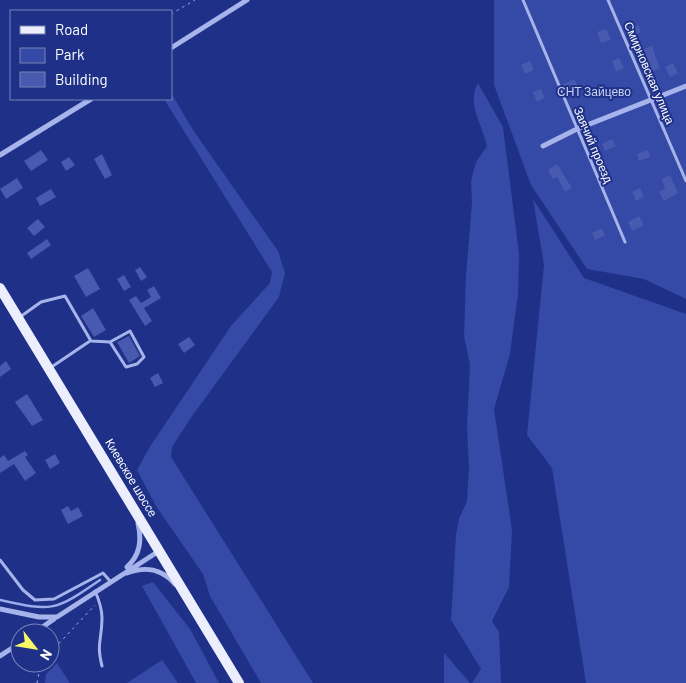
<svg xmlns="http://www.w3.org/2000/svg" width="686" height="683" viewBox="0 0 686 683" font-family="Barlow,sans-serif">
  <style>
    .green { fill: #3549a6 }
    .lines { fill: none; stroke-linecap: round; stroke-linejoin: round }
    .stream { stroke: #9babec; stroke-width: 2.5 }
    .building { fill: #475aaf }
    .path { stroke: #a7b4eb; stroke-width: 1; stroke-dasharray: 2.5 4; stroke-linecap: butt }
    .lane { stroke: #a7b4eb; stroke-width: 3 }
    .street { stroke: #a7b4eb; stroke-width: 5 }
    .primary { stroke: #eceefe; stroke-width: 10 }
    .labels { text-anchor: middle; stroke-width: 4; stroke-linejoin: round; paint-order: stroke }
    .street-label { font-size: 12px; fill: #fff; stroke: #1e3087 }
    .park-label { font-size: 12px; fill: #ccd4f8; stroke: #1e3087 }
  </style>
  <rect width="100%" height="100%" fill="#1e3087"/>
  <path class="green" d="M494 0H686V299L644 279 587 269 531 185 494 85Z
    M478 83 503 127 519 254 518 294 510 354 494 409 512 530 509 587 492 621 499 632 501 683H472L481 669 451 620 456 535 459 519 467 501 469 468 467 427 470 364 464 336 466 276 472 202 471 181 476 162 487 146C483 127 466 103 478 83Z
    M171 93 193 130 278 251 285 273 279 297 190 419 172 447 171 457 313 683H261L210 596 203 574 156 506 137 470 151 445 231 326 270 283 272 272 164 99H171Z
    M533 199 584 278 686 314V683H586L552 468 527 435 544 265Z
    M153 582 190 629 219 683H196L142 586Z
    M444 653 470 683H444Z
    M162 660 178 683H127Z
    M57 663 70 683H45L46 674Z"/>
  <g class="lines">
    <path class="stream" d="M0 600C53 612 55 611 100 580"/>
  </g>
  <path class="building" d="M638 25 641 32 631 37 628 30Z
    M606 29 611 40 601 43 597 32Z
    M652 46 660 68 651 72 643 49Z
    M619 58 624 68 616 72 612 61Z
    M530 61 534 70 525 74 521 65Z
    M673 63 678 73 670 77 665 67Z
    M574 79 578 86 566 92 562 85Z
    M541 89 545 98 537 102 533 92Z
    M612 139 616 146 605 151 602 144Z
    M41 150 48 160 31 171 24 161Z
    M648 150 650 157 639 161 637 154Z
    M102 154 112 175 105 179 94 159Z
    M69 157 75 165 66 171 61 162Z
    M557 164 572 188 565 192 557 177 553 179 548 170Z
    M670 175 678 193 664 201 659 192 665 189 662 179Z
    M17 178 23 188 6 199 0 189Z
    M640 188 644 197 636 201 632 192Z
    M51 189 56 197 40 206 36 198Z
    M639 216 644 225 632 231 628 222Z
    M38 219 45 227 34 236 27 228Z
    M602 228 605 235 595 240 592 233Z
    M47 239 51 245 31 259 27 253Z
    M140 267 147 277 141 281 135 270Z
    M88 268 100 289 86 297 74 276Z
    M124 275 131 287 124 291 117 279Z
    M154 286 161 298 144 308 152 321 145 326 129 300 136 296 141 303 151 297 147 290Z
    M93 308 106 330 94 337 81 316Z
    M129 336 140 356 129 363 117 342Z
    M189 337 195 345 184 353 178 344Z
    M6 361 11 369 0 377V366Z
    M158 373 163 383 155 387 150 378Z
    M27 394 43 420 32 426 15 402Z
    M25 451 28 455 25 457 36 473 25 481 14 464 0 473V458L4 455 8 461Z
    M55 454 60 463 50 469 45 460Z
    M68 506 71 511 78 507 83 516 68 524 61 510Z"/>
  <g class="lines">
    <path class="path" d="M171 14 195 0
      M50 653 95 605
      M37 683 41 663"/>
    <path class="lane" d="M523 0 625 242
      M608 0 686 181
      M20 317 41 302 65 296 91 341 110 342 126 367 137 364 144 357 130 331 110 342
      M50 368 90 341
      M0 560 23 590 35 600 54 599 103 573 110 581
      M95 591C99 600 102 609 102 618 102 640 96 643 102 666"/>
    <path class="street" d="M171 48 247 0
      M543 146 577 129 686 86
      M0 155 91 99
      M127 567C140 555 142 541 138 523
      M127 573C145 566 162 569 175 584
      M0 609 39 617H57L159 551
      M34 633 54 619
      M0 656 20 643"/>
    <path class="primary" d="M0 288 239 683"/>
  </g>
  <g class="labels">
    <g class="street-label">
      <text transform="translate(649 73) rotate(67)" y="4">Смирновская улица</text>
      <text transform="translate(593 145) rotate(67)" y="4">Заячий проезд</text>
      <text transform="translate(131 478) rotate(59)" y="4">Киевское шоссе</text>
    </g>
    <g class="park-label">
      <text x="594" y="96">СНТ Зайцево</text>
    </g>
  </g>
  <rect x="10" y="10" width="162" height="90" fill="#1e3087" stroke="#7883b7"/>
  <rect x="20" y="26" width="25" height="8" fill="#eceefe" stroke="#7883b7"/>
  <text x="55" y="35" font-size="15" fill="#ffffff">Road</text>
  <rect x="20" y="48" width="25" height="15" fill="#3549a6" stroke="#7883b7"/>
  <text x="55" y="60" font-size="15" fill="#ffffff">Park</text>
  <rect x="20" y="72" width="25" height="15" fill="#475aaf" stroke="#7883b7"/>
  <text x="55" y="85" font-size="15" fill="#ffffff">Building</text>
  <g transform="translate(35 648) rotate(121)"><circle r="24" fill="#1e3087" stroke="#7883b7"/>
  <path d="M0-4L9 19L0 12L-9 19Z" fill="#f9f667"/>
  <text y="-8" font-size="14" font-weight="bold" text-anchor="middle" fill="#ffffff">N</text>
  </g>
</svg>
